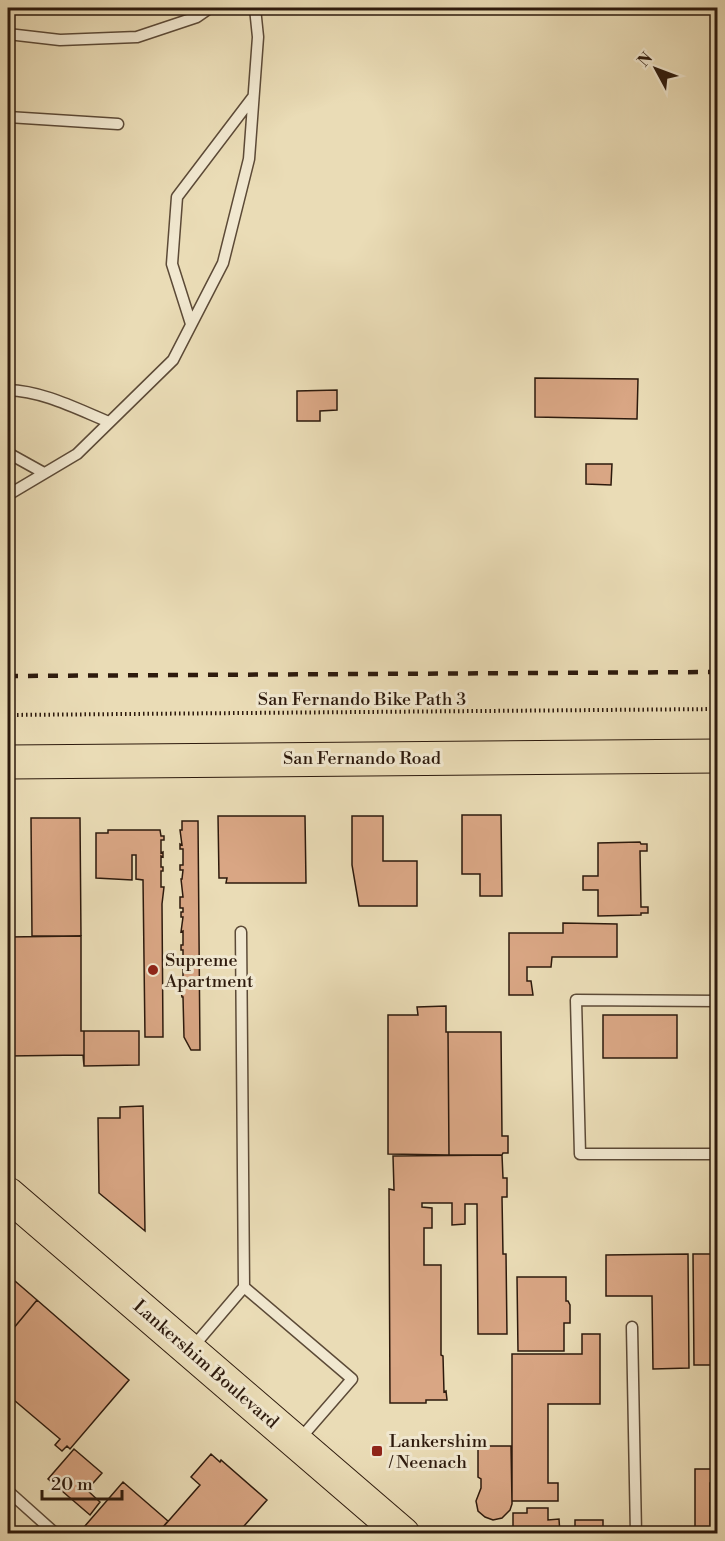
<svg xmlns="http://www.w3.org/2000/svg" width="725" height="1541" viewBox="0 0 725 1541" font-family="'Libre Bodoni',serif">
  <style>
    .building { fill: #d9a684; stroke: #2d1a0d; stroke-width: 1.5 }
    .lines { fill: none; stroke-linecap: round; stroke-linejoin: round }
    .service-casing { stroke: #5c4a37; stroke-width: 13 }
    .primary-casing { stroke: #2d1a0d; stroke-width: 35 }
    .path { stroke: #2d1a0d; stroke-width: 4; stroke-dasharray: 1.5 3; stroke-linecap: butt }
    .service { stroke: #f1e8d0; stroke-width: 10 }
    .primary { stroke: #eadcb6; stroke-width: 33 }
    .rail { stroke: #2d1a0d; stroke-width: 4.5; stroke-dasharray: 10 10; stroke-linecap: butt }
    .poi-dot { fill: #8f2418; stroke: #f1e8d0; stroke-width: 2 }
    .labels { text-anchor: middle; stroke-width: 6; stroke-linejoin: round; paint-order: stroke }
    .street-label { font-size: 18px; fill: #2d1a0d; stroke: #f1e8d0 }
    .poi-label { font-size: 18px; fill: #2d1a0d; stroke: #f1e8d0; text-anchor: start }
  </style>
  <rect width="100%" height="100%" fill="#eadcb6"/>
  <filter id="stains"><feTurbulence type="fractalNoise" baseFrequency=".00333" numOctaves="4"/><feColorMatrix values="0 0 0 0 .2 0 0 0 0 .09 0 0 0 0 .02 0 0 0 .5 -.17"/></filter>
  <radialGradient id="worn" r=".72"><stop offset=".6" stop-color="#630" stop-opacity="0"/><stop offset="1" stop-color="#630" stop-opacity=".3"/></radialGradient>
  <path class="building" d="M535 378 638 379 637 419 535 417Z
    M337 390V410L320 411V421H297V391Z
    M586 464H612L611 485 586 484Z
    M462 815H501L502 896H480V874H462Z
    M218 816H305L306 883H226L227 878H219Z
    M352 816H383V861H417V906H359L352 865Z
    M31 818H80L81 936H32Z
    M182 821H198L200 1050H191L184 1037 183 997H182L181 992H183L181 978H183V964H181V960H183V950H181V945H183V931L181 932 183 917H181V912H183V908H180V897H183L181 879H182L183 870H180V865H183V849H180V844L182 845 180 830H182Z
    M108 830H160L161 836H164V840H161V853L163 852V857L161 856V867H163V871H161V887H164L162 904 163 1037H145L143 880 136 879V855H132V880L96 878V833H108Z
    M640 842 641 844H647V851H640L641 907H648V913H641V915L598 916V890H583V876H598V843Z
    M563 923 617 924V957H552L551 967H527V981H531L533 995H509V933H563Z
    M81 936V1031H84V1066L83 1055 8 1056V937Z
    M446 1006V1032H448L449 1155 388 1154V1015H418L417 1007Z
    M603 1015H677V1058H603Z
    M84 1031H139V1065L84 1066Z
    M448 1032H501L502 1136H508V1153H503L502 1155H449Z
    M143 1106 145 1231 99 1193 98 1118H120V1107Z
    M502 1155 503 1178H507V1197H502L503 1254H506L507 1334H478L477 1204H465V1224L452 1225V1203H422V1207L432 1208V1228H424V1265H441V1355L443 1356 444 1392 446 1391 447 1400H426V1403H390L389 1189 394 1190 393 1156Z
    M688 1254 689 1368 653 1369 652 1296H606V1255Z
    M693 1254H718V1365H694Z
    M8 1275 37 1300 8 1335Z
    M517 1277H566V1301H568L570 1305V1323H564V1351H518Z
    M37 1300 129 1380 70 1449 67 1446 62 1451 55 1445 60 1439 8 1395V1335Z
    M582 1334H600V1404H548V1483H558V1501H512V1504V1354H582Z
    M478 1446H511L512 1504 510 1510 502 1518 493 1520 485 1517 478 1511 476 1501 481 1488V1479L478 1477Z
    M74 1449 102 1473 87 1490 100 1502 90 1515 48 1479Z
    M211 1454 220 1462 221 1460 267 1500 237 1534H157L200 1485 191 1477Z
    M695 1469H718V1483H710V1534H695Z
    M123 1482 168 1521 157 1534H78Z
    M527 1508H548V1520L559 1519 560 1534H513V1513H527Z
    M575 1520H603V1534H575Z"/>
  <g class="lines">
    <g class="service-casing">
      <path id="service" d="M8 34 60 40 137 37 197 17 210 8
        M8 117 118 124
        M191 324 172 264 177 197 253 97
        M8 390C43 391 77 409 109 422
        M8 453 44 473
        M8 495 77 454 173 360 223 263 249 159 258 37 255 8
        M241 932 244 1287
        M718 1001 576 1000 580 1154H718
        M632 1327 636 1534
        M192 1348 244 1287 352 1379 299 1440
        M8 1491 56 1534"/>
    </g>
    <g class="primary-casing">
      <path id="primary" d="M8 762 718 756
        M8 1194 403 1534"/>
    </g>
    <path class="path" d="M8 715 718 709"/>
    <use href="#service" class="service"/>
    <use href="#primary" class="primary"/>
    <path class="rail" d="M8 676 718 672"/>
  </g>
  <g class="poi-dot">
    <circle cx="153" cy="970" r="6"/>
    <rect x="371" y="1445" width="12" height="12" rx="3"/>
  </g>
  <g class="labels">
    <g class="street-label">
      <text x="362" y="705">San Fernando Bike Path 3</text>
      <text x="362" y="764">San Fernando Road</text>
      <text transform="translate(206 1364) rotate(41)" y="6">Lankershim Boulevard</text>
    </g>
    <g class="poi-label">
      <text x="165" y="966">Supreme<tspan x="165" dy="21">Apartment</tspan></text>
      <text x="389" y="1447">Lankershim<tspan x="389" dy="21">/ Neenach</tspan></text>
    </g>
  </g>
  <rect width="725" height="1541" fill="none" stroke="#eadcb6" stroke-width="30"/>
  <rect x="9" y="9" width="707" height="1523" fill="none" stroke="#2d1a0d" stroke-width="3"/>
  <rect x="15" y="15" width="695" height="1511" fill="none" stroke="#2d1a0d" stroke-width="1.5"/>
  <g transform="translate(656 69) rotate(311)" stroke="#f1e8d0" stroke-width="4.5" paint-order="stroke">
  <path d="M0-4.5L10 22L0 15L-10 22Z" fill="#2d1a0d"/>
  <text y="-9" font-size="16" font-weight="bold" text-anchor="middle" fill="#2d1a0d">N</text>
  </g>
  <path d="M42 1490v9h80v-9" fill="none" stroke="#2d1a0d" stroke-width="3"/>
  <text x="51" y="1490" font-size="18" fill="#2d1a0d" stroke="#f1e8d0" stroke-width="4.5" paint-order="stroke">20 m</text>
  <rect width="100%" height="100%" filter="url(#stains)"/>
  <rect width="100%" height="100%" fill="url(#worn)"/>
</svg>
